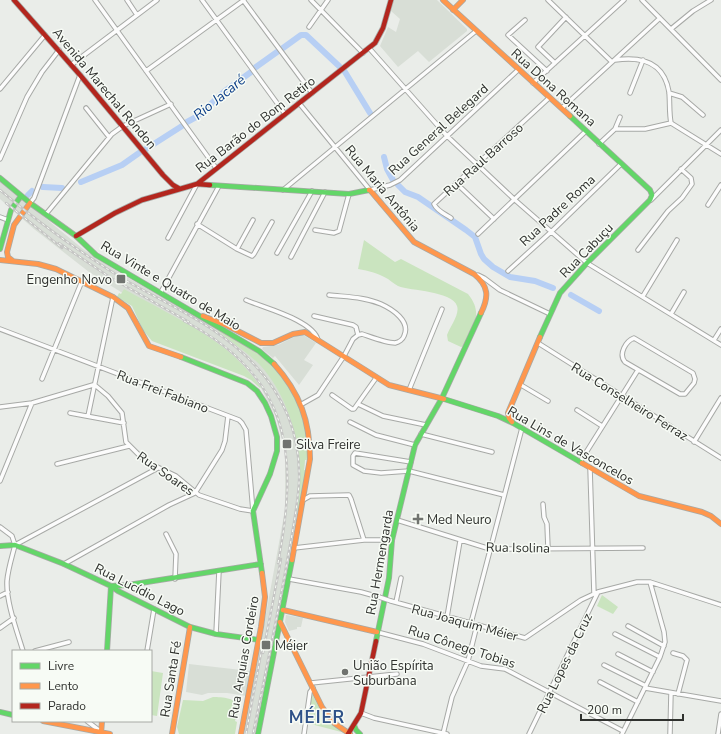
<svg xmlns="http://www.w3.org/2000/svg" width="721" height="734" viewBox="0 0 721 734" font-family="'Nunito Sans',sans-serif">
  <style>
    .built { fill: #d8ded6 }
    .green { fill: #cae4bf }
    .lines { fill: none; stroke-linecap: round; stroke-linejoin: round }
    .river { stroke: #b7cff4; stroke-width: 6 }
    .street-casing { stroke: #a7a9a6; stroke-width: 5.5 }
    .fast-casing { stroke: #a7a9a6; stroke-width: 6 }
    .slow-casing { stroke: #a7a9a6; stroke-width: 6 }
    .jam-casing { stroke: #a7a9a6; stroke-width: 6 }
    .street { stroke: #fcfcfc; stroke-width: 3.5 }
    .fast { stroke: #63d668; stroke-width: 4.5 }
    .slow { stroke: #ff974d; stroke-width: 4.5 }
    .jam { stroke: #b3261e; stroke-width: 4.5 }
    .rail-casing { stroke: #c5c5c4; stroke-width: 2.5 }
    .rail { stroke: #f7fbf5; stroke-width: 1; stroke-dasharray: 3; stroke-linecap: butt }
    .street-bridge-casing { stroke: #a7a9a6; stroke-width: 5.5; stroke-linecap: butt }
    .street-bridge { stroke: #fcfcfc; stroke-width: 3.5 }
    .poi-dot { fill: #70736f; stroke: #f7fbf5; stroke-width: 1.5 }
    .labels { text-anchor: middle; stroke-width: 3; stroke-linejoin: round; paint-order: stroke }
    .street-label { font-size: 13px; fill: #2f312e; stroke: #f7fbf5 }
    .poi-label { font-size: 13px; fill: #2f312e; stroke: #f7fbf5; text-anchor: start }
    .water-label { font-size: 14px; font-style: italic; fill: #0a3c87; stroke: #f7fbf5 }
    .district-label { font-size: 17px; font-weight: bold; letter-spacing: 1px; fill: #2e5188; stroke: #f7fbf5 }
  </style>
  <rect width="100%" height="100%" fill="#eaede9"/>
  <path class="built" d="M393 0H437L467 29V31L429 62 418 51 398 67 380 46 388 27 396 32 400 19 391 11Z
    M0 181 83 249 118 272 249 347 261 355 285 380 294 395 305 424 307 437 308 460H305L304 470H306L303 485 255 734H244L285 510V452L276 417 261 388 244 369 89 272 34 229 0 199Z
    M300 334 305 336 316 343 304 360 313 365 299 385 275 356 273 358 262 349 263 347 278 345Z
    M286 615 303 618 301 627H297V629L289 631 285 622Z
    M189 664 250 671 247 696 227 693H208L202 695 186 692Z"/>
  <path class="green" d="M364 240 395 262 401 259 468 294C484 314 473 326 464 346L461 347 448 341 447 335C450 327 460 314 457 306 452 291 411 291 398 286 394 284 391 281 388 279 378 273 369 271 358 269Z
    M124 289C158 308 198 327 228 351 241 362 251 374 261 387L260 388 251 380 244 376 152 341 143 330 132 306 117 297 119 293 121 294Z
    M215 328C227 335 239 340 250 348 292 376 306 410 308 459L305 460 304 470H306L298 514C296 507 299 501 299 493 300 482 300 471 299 460 296 427 283 390 260 365 246 351 229 341 215 328Z
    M602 595 618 607 613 614 597 606Z
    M151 671 163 673 157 716 151 715Z
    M312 694 324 717 345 733 307 723Z
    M213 697C222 697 238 698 238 708 239 713 236 716 235 721L237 722 235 734H179L177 727 183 700 203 701Z"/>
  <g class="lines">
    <path class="river" d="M283 48 301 35H306L339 66
      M256 67 277 52
      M345 72 370 113
      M187 122 198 116 225 91 251 72
      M146 149 182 126
      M384 157 387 169 393 180
      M81 182 122 165 139 153
      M398 185 405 192 418 197 466 230 475 237 481 254 484 259 493 267 510 277 535 281 553 288
      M43 187 62 188
      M28 195 32 191
      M571 295 599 311"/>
    <g class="street-casing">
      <path id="street" d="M95 0 216 168
        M127 0 137 15
        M202 0 285 114
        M243 0 312 93
        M311 0 363 53
        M548 0 612 62
        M642 0 721 80
        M525 20 508 35 547 71
        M309 27 328 0
        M671 29 693 11 711 0
        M369 48 447 136 515 200 587 263 721 345
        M615 60C642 56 664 62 669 92 670 102 669 113 671 123
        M555 63 538 47 566 17
        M71 65 157 0
        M146 71 244 0
        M533 83 624 0
        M0 89 45 35
        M630 93 643 60
        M669 93 682 97 703 115
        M299 103 370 190 390 185 400 180 518 70
        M86 108 109 137
        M562 108 660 18
        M671 123 721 154
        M615 129 620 117
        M599 144 615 129H645L671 123
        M0 159 27 97 42 72 59 50
        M456 183 494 219
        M283 190 476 31
        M651 200 721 130
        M30 203 34 198 80 75
        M708 205 721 185
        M46 214 112 134 123 126 171 104
        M0 217 8 220
        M451 218C445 214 437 211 434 204L549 98
        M197 224 237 249 252 256 254 254 272 222
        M315 230 334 233 339 231 349 194
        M478 234 586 131
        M168 238 197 184
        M237 249 253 220
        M638 250 668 211 682 198 692 184 691 178 681 169
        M277 253 312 191
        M291 257 325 192
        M508 271 552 231 621 164
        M478 275 484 278 500 290 550 314
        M161 292 219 186
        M643 296 677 240
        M246 300C264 308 313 320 318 340
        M671 314 684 292
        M314 316 353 325 356 327 358 335
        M0 329 239 420 242 423 246 430 253 511 240 509 199 495 176 476 149 463 141 457 126 442 122 413 108 396 96 386 93 385 32 403 0 407
        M634 338 693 373 695 379 694 383 685 394H680L625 362C618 354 626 341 634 338Z
        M714 340 721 329
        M538 343 721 458
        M42 379 82 281
        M521 385 548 401
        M409 390 442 309
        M332 395 352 409H354L376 378
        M302 404 318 395 344 356 353 339 358 335 362 334C371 337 386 343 395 343 399 342 403 339 404 336 411 321 392 309 381 304 365 297 347 297 329 295
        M358 404 383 416 426 425
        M577 410 602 426
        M70 413 124 423
        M88 416 113 297
        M350 422 376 435 415 445
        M421 434 492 452
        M694 442 721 398
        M411 462 355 453 353 456V465L364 471 381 473 409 471 504 495
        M580 462 638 370
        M57 464 129 446
        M590 468 594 594
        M0 481 32 403
        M303 500 310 496 349 495 351 499 364 540
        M543 504 544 517 547 524 548 548
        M397 520 490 549 643 548
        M0 527 12 536 15 545
        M166 534 176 554 175 579
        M15 545 158 468
        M15 545C12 557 8 569 7 581 6 602 17 631 23 651
        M294 548 364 540H392
        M64 564 169 505 195 493 222 450 225 441 228 416
        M289 579 361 592 379 597
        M0 596 8 592
        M391 601 525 638 581 600 598 592 637 582H650L721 605
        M396 602 401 578
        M447 617 460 541
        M471 623 522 428
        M628 626 664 646
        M0 628 14 618
        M377 632 423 644 481 666 505 669 623 731
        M216 634 219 571
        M615 634 660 657
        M35 651 69 642
        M147 651 154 609
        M673 653 683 656 687 660 678 694
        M618 654 653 672
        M604 665 646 686
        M600 682 638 702
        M311 683 397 674
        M645 688 721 701
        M361 713 374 718 447 734
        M87 721 100 731
        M304 734 310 692 313 688
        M443 734 452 697 468 661 477 625
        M529 734 598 592
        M622 734 660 657 665 642 664 632 650 582
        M670 734 671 693
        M718 734 721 714"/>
    </g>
    <g class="fast-casing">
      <path id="fast" d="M0 178 30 203 76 236 96 255 259 351 274 364
        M210 185 349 194 369 190
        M0 249 11 210 21 196
        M540 337 560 293 587 263 650 200 652 195 650 190 570 116
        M181 357 247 383 257 391 265 403 271 416 277 437V451L270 474 253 511 262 573
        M444 399 498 416 513 423 582 463
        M0 546 15 545 64 564 111 586 118 591 190 627 216 634 259 640
        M111 586 128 585 261 564
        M376 641 389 578 392 540 415 445 442 398 481 313
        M107 651 111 586
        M0 712 13 715
        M354 725 356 730 360 734
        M258 734 292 560"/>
    </g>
    <g class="slow-casing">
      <path id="slow" d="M443 0 570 116
        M453 10 463 0
        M369 190H370L414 242 474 274C489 286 489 297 481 313
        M0 260 38 264 56 269 113 297 128 308 149 346 181 357
        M13 261 8 257 7 252 14 225 30 203
        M203 316 228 326 261 343H273L293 334 305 332 389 385 444 399
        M274 364C300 393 310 421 310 459L292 560
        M512 422 509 418 508 413 540 337
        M582 463 639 496 702 512 711 516 721 524
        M283 610 377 632
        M280 622 322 707 334 723 350 734
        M43 721 110 734
        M101 734 102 721
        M172 734 190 627
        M241 734 261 627 265 597 262 573"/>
    </g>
    <g class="jam-casing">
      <path id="jam" d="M14 0 80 75 163 175 173 185 180 189 197 184 210 185
        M197 184 375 43 383 28 391 0
        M76 236 115 213 142 200 180 189
        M348 734 361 713 376 641"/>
    </g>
    <use href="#street" class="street"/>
    <use href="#fast" class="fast"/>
    <use href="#slow" class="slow"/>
    <use href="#jam" class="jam"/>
    <g class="rail-casing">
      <path id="rail" d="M0 190C39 223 81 253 125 280 153 296 182 310 210 328 265 364 302 414 299 483 297 513 290 543 285 573 275 627 264 680 253 734
        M6 203 62 248
        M59 243 111 278 189 322
        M184 321C291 376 299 454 278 563
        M263 653 281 559
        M246 734 262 648"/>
    </g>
    <use href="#rail" class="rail"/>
    <g class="street-bridge-casing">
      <path id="street-bridge" d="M379 597 391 601"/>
    </g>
    <use href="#street-bridge" class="street-bridge"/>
  </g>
  <g class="poi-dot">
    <rect x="116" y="274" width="10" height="10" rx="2"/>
    <rect x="282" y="439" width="10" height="10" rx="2"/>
    <path d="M416 513h4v4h4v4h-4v4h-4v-4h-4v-4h4z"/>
    <rect x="261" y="640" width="10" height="10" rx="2"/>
    <circle cx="345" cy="672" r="4"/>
  </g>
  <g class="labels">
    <g class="street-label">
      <text transform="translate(554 87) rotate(42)" y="5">Rua Dona Romana</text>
      <text transform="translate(105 88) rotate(50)" y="5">Avenida Marechal Rondon</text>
      <text transform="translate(255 124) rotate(-38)" y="5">Rua Barão do Bom Retiro</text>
      <text transform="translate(438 129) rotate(-42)" y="5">Rua General Belegard</text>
      <text transform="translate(483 159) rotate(-42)" y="5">Rua Raul Barroso</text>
      <text transform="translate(383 188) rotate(50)" y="5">Rua Maria Antônia</text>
      <text transform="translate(557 210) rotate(-43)" y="5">Rua Padre Roma</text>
      <text transform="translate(586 250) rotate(-46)" y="5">Rua Cabuçu</text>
      <text transform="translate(171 285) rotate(31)" y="5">Rua Vinte e Quatro de Maio</text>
      <text transform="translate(163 391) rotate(21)" y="5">Rua Frei Fabiano</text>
      <text transform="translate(630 401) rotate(32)" y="5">Rua Conselheiro Ferraz</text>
      <text transform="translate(571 445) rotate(30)" y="5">Rua Lins de Vasconcelos</text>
      <text transform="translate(166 473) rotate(35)" y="5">Rua Soares</text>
      <text transform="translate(518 547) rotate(1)" y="5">Rua Isolina</text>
      <text transform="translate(379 562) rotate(-80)" y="5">Rua Hermengarda</text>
      <text transform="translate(140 589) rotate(27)" y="5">Rua Lucídio Lago</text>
      <text transform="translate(465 622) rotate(15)" y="5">Rua Joaquim Méier</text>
      <text transform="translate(462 646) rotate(18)" y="5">Rua Cônego Tobias</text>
      <text transform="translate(243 657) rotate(-80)" y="5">Rua Arquias Cordeiro</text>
      <text transform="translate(564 663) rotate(-64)" y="5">Rua Lopes da Cruz</text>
      <text transform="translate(170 679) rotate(-81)" y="5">Rua Santa Fé</text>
    </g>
    <g class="poi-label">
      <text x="112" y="284" text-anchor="end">Engenho Novo</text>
      <text x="296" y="449">Silva Freire</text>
      <text x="427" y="524">Med Neuro</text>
      <text x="275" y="650">Méier</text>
      <text x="353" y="670">União Espírita<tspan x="353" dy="15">Suburbana</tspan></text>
    </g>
    <g class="water-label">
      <text transform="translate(219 97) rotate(-39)" y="5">Rio Jacaré</text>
    </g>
    <g class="district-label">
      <text x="317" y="723">MÉIER</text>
    </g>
  </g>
  <rect x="12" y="650" width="140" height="72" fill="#f7fbf5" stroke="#a7aaa5"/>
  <rect x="20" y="663" width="20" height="6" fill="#63d668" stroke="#a7aaa5"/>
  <text x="48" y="670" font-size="12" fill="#2f312e">Livre</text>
  <rect x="20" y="683" width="20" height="6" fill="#ff974d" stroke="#a7aaa5"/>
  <text x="48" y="690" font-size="12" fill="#2f312e">Lento</text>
  <rect x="20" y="703" width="20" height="6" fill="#b3261e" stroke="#a7aaa5"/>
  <text x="48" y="710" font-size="12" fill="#2f312e">Parado</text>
  <path d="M581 714v6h102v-6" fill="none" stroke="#2f312e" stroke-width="2"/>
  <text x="587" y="714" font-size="12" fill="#2f312e" stroke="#f7fbf5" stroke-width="3" paint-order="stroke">200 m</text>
</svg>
